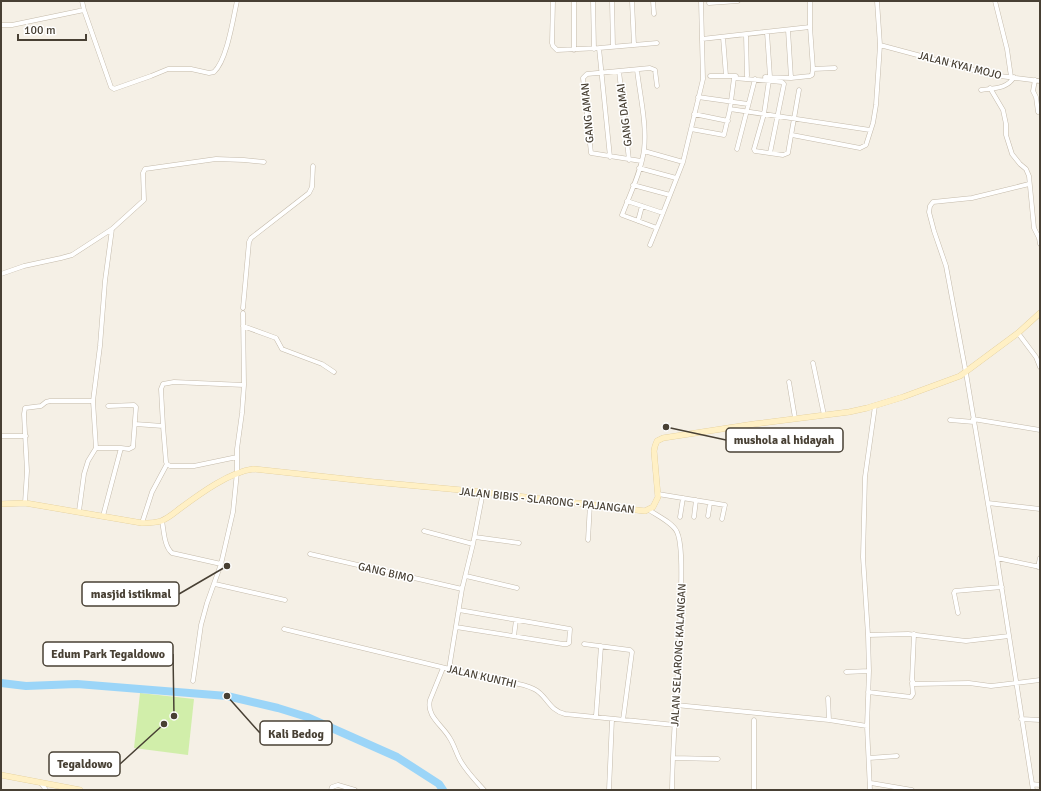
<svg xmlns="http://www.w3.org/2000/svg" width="1041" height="791" viewBox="0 0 1041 791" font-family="Signika,sans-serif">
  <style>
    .green { fill: #d1eeaa }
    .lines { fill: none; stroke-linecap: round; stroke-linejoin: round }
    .river { stroke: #9bd5f8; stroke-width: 8 }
    .street-casing { stroke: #c4baaa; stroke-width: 5 }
    .secondary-casing { stroke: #ddc792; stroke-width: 6 }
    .street { stroke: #fff; stroke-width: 4 }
    .secondary { stroke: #fff0c5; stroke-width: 5.5 }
    .labels { text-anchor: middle; stroke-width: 3; stroke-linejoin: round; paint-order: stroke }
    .street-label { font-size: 11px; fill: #484034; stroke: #fff }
    .leader { fill: none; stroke: #484034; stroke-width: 1.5 }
    .callout-dot { fill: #484034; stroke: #fff; stroke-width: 1.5 }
    .callout { fill: #fff; stroke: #484034; stroke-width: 1.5 }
    .callout-label { font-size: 12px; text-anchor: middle; font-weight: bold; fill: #484034 }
  </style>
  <rect width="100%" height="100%" fill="#f5f0e6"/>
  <path class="green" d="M140 693 194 699 188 755 134 748Z"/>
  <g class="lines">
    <path class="river" d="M1 683 26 686 77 684 227 696 278 708 307 717 397 757 439 784 443 790"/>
    <g class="street-casing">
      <path id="street" d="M553 1 552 43 553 46 557 50 599 48 657 43
        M574 1V50
        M593 1 594 49
        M612 1 613 47
        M632 1 634 45
        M653 1 654 14
        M995 1 1007 49 1011 77
        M709 3 738 1
        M84 10 111 87 114 89 151 76 168 69H191L209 73 214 72C227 60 233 19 237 1
        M1 25H12L84 10 82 1
        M788 30 791 78
        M767 32 770 77
        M746 35 747 76
        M723 37 726 76
        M702 39 810 27
        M880 45 992 75 1040 81
        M599 48 610 157
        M813 69 835 68
        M637 70C640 96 647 124 644 150 641 172 630 194 622 215L657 228
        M619 71 629 160
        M710 76H736
        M765 77 791 78 810 76 812 75 813 69 810 27V1
        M769 80 764 114 754 149 755 151 783 155 788 153 799 90
        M1035 80 1033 91 1036 97 1038 112
        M990 88 1003 110 1006 124V135L1012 154 1020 164 1026 169 1029 176 1034 228 1039 238 1040 244
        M981 90C994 88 1007 89 1014 77
        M698 97 748 104
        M730 109 870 130
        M694 114 728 121
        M691 129 724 135 730 109 734 78 782 82 784 84 770 153
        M792 135 860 148 866 145 873 123 876 105 880 45 877 1
        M737 149 755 79
        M644 151 683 162
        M641 161 591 153 583 78 587 74 650 68 655 70 657 86
        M639 168 676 178
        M1029 184 972 198 933 202 930 206 929 212 934 231 946 266 966 373 997 558 1033 790
        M633 185 670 195
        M627 201 663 213
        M638 221 642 206
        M112 229 105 281 100 346 93 401 96 448H121
        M650 245 661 218 683 162 703 79 701 1
        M1 274 24 266 61 258 72 255 112 229 144 200 143 173 145 169 216 159 244 160 264 162
        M243 308 249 242 251 238 309 193 312 187 313 166
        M243 326 276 338 282 349 322 364 334 372
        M1018 333 1036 357 1040 367
        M813 363 824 415
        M789 382 795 418
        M973 419 1040 430
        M950 420 974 422
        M135 424 163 426 166 462 167 464 170 466H194L237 457
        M163 426 161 389 163 384 174 382 244 385
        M1 436H26
        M658 494 725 505 722 519
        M25 503 27 471 24 414 25 408 41 406 46 402 50 401H93
        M988 503 1040 509
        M649 510C658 516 673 523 677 532 683 545 681 578 681 593 680 659 673 724 672 790
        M79 511 84 474 88 461 96 448
        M103 516 121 448 129 449 133 447 136 407 134 405 108 406
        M708 516 710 503
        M680 517 683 498
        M694 517 696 500
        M162 521C164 531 164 546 172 553L221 564
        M142 523 152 492 167 464
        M424 531 473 544
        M475 537 519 543
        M588 540 590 504
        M310 554 462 589
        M997 558 1040 567
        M1038 567 1040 558
        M466 576 517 588
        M215 584 285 600
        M958 613 954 593 955 591 1002 587
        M456 627 563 644H567L569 643 570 629 459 610
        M284 629 495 680C507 682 523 683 534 689 547 695 548 710 565 714L675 725
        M914 634 912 680 914 684 969 683 991 686 1040 680
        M868 635 908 634 966 641 1009 636
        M514 636 516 620
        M584 644 630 650 632 652 623 720
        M443 668 430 700C426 716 442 725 449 737 454 744 456 753 460 760 466 771 475 780 484 790
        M449 669 462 589 473 544 483 492
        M846 672 869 671
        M193 681 201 625 207 603 221 564 233 512 237 472V449L242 413 244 385 243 313
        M868 692 911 697 913 694 912 683
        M828 698 829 720
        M676 705 829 720 867 726
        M596 716 601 646
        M1021 719 1040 720
        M754 720V790
        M673 758 718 759
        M869 758 897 756
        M41 783 46 790
        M871 783 912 790
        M1032 784 1040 785
        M331 790 332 787 338 785 355 790
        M609 790 612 719
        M870 790 867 726 869 671 868 635 863 557 865 477 875 406"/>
    </g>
    <g class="secondary-casing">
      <path id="secondary" d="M1 504 25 503 142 523C149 523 155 523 161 521 169 518 175 512 182 507 201 493 230 472 253 469L374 482 483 492 645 511 653 507 658 497 654 451 655 446 657 441 663 438 754 424 849 412 867 408 903 397 960 376 1018 333 1040 313
        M1 775 80 790"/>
    </g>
    <use href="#street" class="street"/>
    <use href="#secondary" class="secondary"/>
  </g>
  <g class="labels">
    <g class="street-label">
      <text transform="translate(960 65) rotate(14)" y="4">JALAN KYAI MOJO</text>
      <text transform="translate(587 113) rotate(-95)" y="4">GANG AMAN</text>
      <text transform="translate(624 115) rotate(-97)" y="4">GANG DAMAI</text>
      <text transform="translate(547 500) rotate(6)" y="4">JALAN BIBIS - SLARONG - PAJANGAN</text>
      <text transform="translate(386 572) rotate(13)" y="4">GANG BIMO</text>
      <text transform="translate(678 655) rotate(-87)" y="4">JALAN SELARONG KALANGAN</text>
      <text transform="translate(482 676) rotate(13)" y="4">JALAN KUNTHI</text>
    </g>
  </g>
  <path class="leader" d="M666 427L726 440M227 566L179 594M174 716L173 654M227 696L260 733M164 724L120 764"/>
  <g class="callout-dot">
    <circle cx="666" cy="427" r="4"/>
    <circle cx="227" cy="566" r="4"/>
    <circle cx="174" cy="716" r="4"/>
    <circle cx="227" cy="696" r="4"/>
    <circle cx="164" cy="724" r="4"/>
  </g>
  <g class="callout">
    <rect x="726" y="428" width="117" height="24" rx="4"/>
    <rect x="82" y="582" width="97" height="24" rx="4"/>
    <rect x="43" y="642" width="130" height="24" rx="4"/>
    <rect x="260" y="721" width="72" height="24" rx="4"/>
    <rect x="49" y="752" width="71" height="24" rx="4"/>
  </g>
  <g class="callout-label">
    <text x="784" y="444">mushola al hidayah</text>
    <text x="131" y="598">masjid istikmal</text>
    <text x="108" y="658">Edum Park Tegaldowo</text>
    <text x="296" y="738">Kali Bedog</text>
    <text x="85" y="768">Tegaldowo</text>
  </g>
  <rect width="1041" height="791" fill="none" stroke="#484034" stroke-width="4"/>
  <path d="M18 34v6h68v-6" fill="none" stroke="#484034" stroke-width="2"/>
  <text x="24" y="34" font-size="12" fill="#484034" stroke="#ffffff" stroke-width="3" paint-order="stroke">100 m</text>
</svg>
